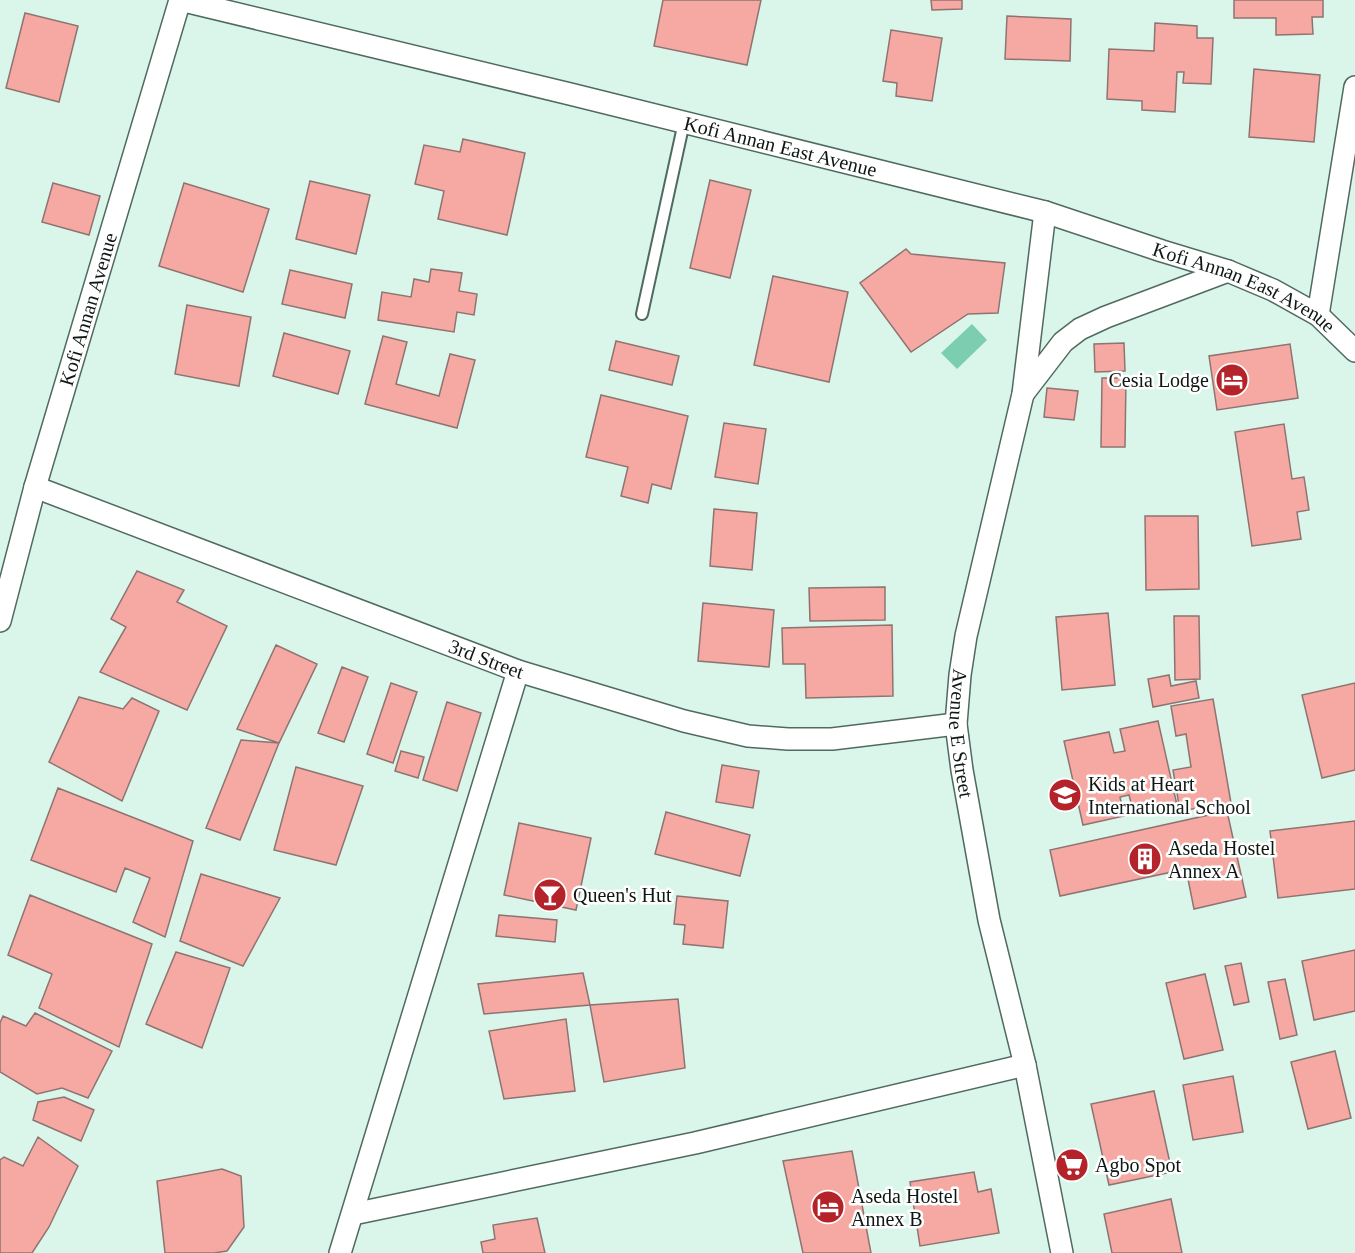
<svg xmlns="http://www.w3.org/2000/svg" width="1355" height="1253" viewBox="0 0 1355 1253" font-family="'Times New Roman',serif">
  <style>
    .water { fill: #7cceb0 }
    .building { fill: #f6a9a3; stroke: #8e7471; stroke-width: 1.5 }
    .lines { fill: none; stroke-linecap: round; stroke-linejoin: round }
    .service-casing { stroke: #516a60; stroke-width: 14 }
    .minor-casing { stroke: #516a60; stroke-width: 24 }
    .service { stroke: #fff; stroke-width: 10 }
    .minor { stroke: #fff; stroke-width: 21 }
    .labels { text-anchor: middle; stroke-width: 5; stroke-linejoin: round; paint-order: stroke }
    .street-label { font-size: 20px; fill: #0d1713; stroke: #fff }
    .poi-label { font-size: 20px; fill: #0d1713; stroke: #fff; text-anchor: start }
  </style>
  <rect width="100%" height="100%" fill="#daf6ea"/>
  <path class="water" d="M972 324 987 340 957 369 941 353Z"/>
  <path class="building" d="M663 0H761L747 65 654 46Z
    M931 0H962V9L932 10Z
    M1234 0H1323V17H1312L1313 34 1276 35V18H1234Z
    M25 13 78 26 59 102 6 88Z
    M1007 16 1071 19 1070 61 1005 59Z
    M1155 23 1197 26V38H1213L1211 84 1183 83 1184 72H1177L1175 112 1142 110V101L1107 99 1109 49 1154 51Z
    M891 30 942 38 932 101 896 96 897 83 883 81Z
    M1254 69 1320 75 1314 142 1249 137Z
    M463 139 525 153 507 235 438 219 444 191 415 184 424 145 460 152Z
    M710 180 751 190 730 278 690 268Z
    M310 181 370 195 356 254 296 239Z
    M53 183 100 196 89 235 42 222Z
    M184 183 269 209 243 292 159 266Z
    M906 249 911 254 1005 263 998 313 968 314 911 352 860 283Z
    M431 269 462 273 459 291 477 294 474 315 457 312 454 332 378 320 382 292 411 297 414 279 429 282Z
    M290 270 352 284 345 318 282 304Z
    M773 276 848 292 829 382 754 365Z
    M187 305 251 317 239 386 175 374Z
    M284 333 350 351 338 394 273 376Z
    M383 336 407 342 396 384 439 396 450 354 475 360 457 428 365 404Z
    M616 341 679 356 672 385 609 370Z
    M1124 343 1125 371 1095 372 1094 344Z
    M1290 344 1298 398 1217 410 1209 356Z
    M1102 378H1126L1125 447H1101Z
    M1047 388 1078 391 1074 420 1044 417Z
    M601 395 688 416 671 489 652 484 648 503 621 496 628 467 586 457Z
    M724 423 766 429 758 484 715 477Z
    M1284 424 1292 479 1304 477 1309 510 1297 512 1301 539 1252 546 1235 432Z
    M714 509 757 513 752 570 710 566Z
    M1145 516H1198L1199 589 1146 590Z
    M137 571 184 590 177 602 227 626 187 710 100 672 126 627 111 619Z
    M885 587V620L810 621 809 588Z
    M703 603 774 610 769 667 698 661Z
    M1108 613 1115 685 1062 690 1056 617Z
    M1174 616H1199L1200 679 1175 680Z
    M892 625 893 696 806 698 805 664H783L782 628Z
    M276 645 317 664 279 743 237 729Z
    M342 667 368 677 344 742 318 733Z
    M1169 675 1171 686 1196 681 1199 698 1153 707 1148 679Z
    M391 683 417 692 393 763 367 754Z
    M1355 683V770L1322 778 1302 695Z
    M79 697 123 709 132 698 159 711 122 801 49 762Z
    M1213 699 1231 803 1180 811 1173 770 1191 767 1186 734 1176 736 1171 706Z
    M447 702 481 713 457 791 423 780Z
    M1158 721 1177 805 1134 814 1129 795 1120 797 1124 816 1083 825 1064 741 1109 732 1114 753 1125 751 1120 729Z
    M241 740 279 743 240 840 206 828Z
    M401 751 424 757 418 778 395 771Z
    M722 765 759 771 753 808 716 802Z
    M296 767 363 786 336 865 274 850Z
    M58 788 193 841 165 937 133 922 150 878 125 868 116 892 31 860Z
    M1227 811 1246 897 1194 909 1186 869 1060 896 1050 850Z
    M666 812 750 835 740 876 655 854Z
    M1355 821V889L1278 898 1270 831Z
    M519 823 591 838 576 910 504 895Z
    M201 874 280 898 243 966 180 941Z
    M30 895 152 944 119 1047 39 1008 52 974 8 955Z
    M677 896 728 901 723 948 683 944 685 925 674 924Z
    M499 915 557 920 555 942 496 936Z
    M1355 950V1011L1314 1020 1302 961Z
    M176 952 230 968 202 1048 146 1024Z
    M1241 963 1249 1002 1234 1005 1225 966Z
    M583 973 590 1005 484 1014 478 984Z
    M1205 974 1223 1050 1184 1059 1166 983Z
    M1285 979 1297 1035 1280 1039 1268 982Z
    M678 999 685 1068 604 1082 590 1005Z
    M35 1013 112 1051 88 1098 62 1088 37 1094 0 1072V1023L3 1016 26 1026Z
    M566 1019 575 1091 504 1099 489 1031Z
    M1335 1051 1351 1118 1308 1129 1291 1062Z
    M1233 1076 1243 1132 1193 1140 1183 1085Z
    M1154 1091 1172 1172 1109 1185 1091 1104Z
    M64 1097 94 1110 81 1141 33 1120 38 1102Z
    M38 1137 78 1166 49 1227 32 1253H0V1160L4 1157 23 1166Z
    M852 1151 871 1253H803L783 1161Z
    M222 1169 241 1176 244 1227 227 1251 214 1253H165L157 1181Z
    M974 1172 978 1192 991 1189 999 1233 920 1246 910 1182Z
    M1171 1199 1182 1253H1112L1104 1214Z
    M537 1218 545 1253H483L481 1242 495 1239 493 1225Z"/>
  <g class="lines">
    <g class="service-casing">
      <path id="service" d="M642 314 684 122"/>
    </g>
    <g class="minor-casing">
      <g id="minor">
        <path id="s1" d="M180 0 570 94 1045 212 1162 251 1228 271 1273 290 1318 315 1355 351"/>
        <path id="s2" d="M1045 212 1023 394 966 636 960 675 956 724 962 770 989 920 1025 1065 1062 1253"/>
        <path d="M1318 315 1355 87"/>
        <path d="M1023 394 1063 342 1080 329 1106 317 1228 271"/>
        <path id="s3" d="M35 487 518 671 684 721 748 736 788 739H832L956 724"/>
        <path id="s4" d="M0 621 35 487 180 0"/>
        <path d="M353 1214 695 1143 1025 1065"/>
        <path d="M340 1253 518 671"/>
      </g>
    </g>
    <use href="#service" class="service"/>
    <use href="#minor" class="minor"/>
  </g>
  <defs>
    <g id="hotel-disc" transform="scale(1.725)"><circle r="9.5" fill="#b42329" stroke="#fff"/><path d="M-6-4.5h1.5V1H6V5H4.5V3h-9V5H-6ZM-4 0a1.8 1.8 0 1 1 3.6 0ZM.5 0V-2.5h3Q6-2.5 6 0Z" fill="#fff"/></g>
    <g id="school-disc" transform="scale(1.725)"><circle r="9.5" fill="#b42329" stroke="#fff"/><path d="M0-5L7-2L0 1L-7-2ZM-4 1L0 2.5L4 1V4Q0 6-4 4Z" fill="#fff"/></g>
    <g id="building-disc" transform="scale(1.725)"><circle r="9.5" fill="#b42329" stroke="#fff"/><path d="M-4-6H4V6H1V3H-1V6H-4ZM-2.5-4.3h1.7v1.8h-1.7ZM.8-4.3h1.7v1.8H.8ZM-2.5-1h1.7V.8h-1.7ZM.8-1h1.7V.8H.8Z" fill="#fff"/></g>
    <g id="bar-disc" transform="scale(1.725)"><circle r="9.5" fill="#b42329" stroke="#fff"/><path d="M-6-5H6L.8 .8V4.5H3.5V6h-7V4.5H-.8V.8Z" fill="#fff"/></g>
    <g id="supermarket-disc" transform="scale(1.725)"><circle r="9.5" fill="#b42329" stroke="#fff"/><path d="M-6-5.5h2.5l.6 2H6L4.5 2H-2.5L-4.4-4H-6ZM-1.5 3.2a1.3 1.3 0 1 0 .1 0ZM3 3.2a1.3 1.3 0 1 0 .1 0Z" fill="#fff"/></g>
  </defs>
  <g fill-rule="evenodd">
    <use href="#hotel-disc" x="1232" y="380"/>
    <use href="#school-disc" x="1065" y="795"/>
    <use href="#building-disc" x="1145" y="859"/>
    <use href="#bar-disc" x="550" y="895"/>
    <use href="#supermarket-disc" x="1072" y="1165"/>
    <use href="#hotel-disc" x="828" y="1207"/>
  </g>
  <g class="labels">
    <g class="street-label">
      <text dy="7" stroke="none"><textPath href="#s1" startOffset="618">Kofi Annan East Avenue</textPath></text>
      <text dy="7" stroke="none"><textPath href="#s1" startOffset="1104">Kofi Annan East Avenue</textPath></text>
      <text dy="7" stroke="none"><textPath href="#s4" startOffset="324">Kofi Annan Avenue</textPath></text>
      <text dy="7" stroke="none"><textPath href="#s3" startOffset="483">3rd Street</textPath></text>
      <text dy="7" stroke="none"><textPath href="#s2" startOffset="530">Avenue E Street</textPath></text>
    </g>
    <g class="poi-label">
      <text x="1209" y="387" text-anchor="end">Cesia Lodge</text>
      <text x="1088" y="791">Kids at Heart<tspan x="1088" dy="23">International School</tspan></text>
      <text x="1168" y="855">Aseda Hostel<tspan x="1168" dy="23">Annex A</tspan></text>
      <text x="573" y="902">Queen's Hut</text>
      <text x="1095" y="1172">Agbo Spot</text>
      <text x="851" y="1203">Aseda Hostel<tspan x="851" dy="23">Annex B</tspan></text>
    </g>
  </g>
</svg>
